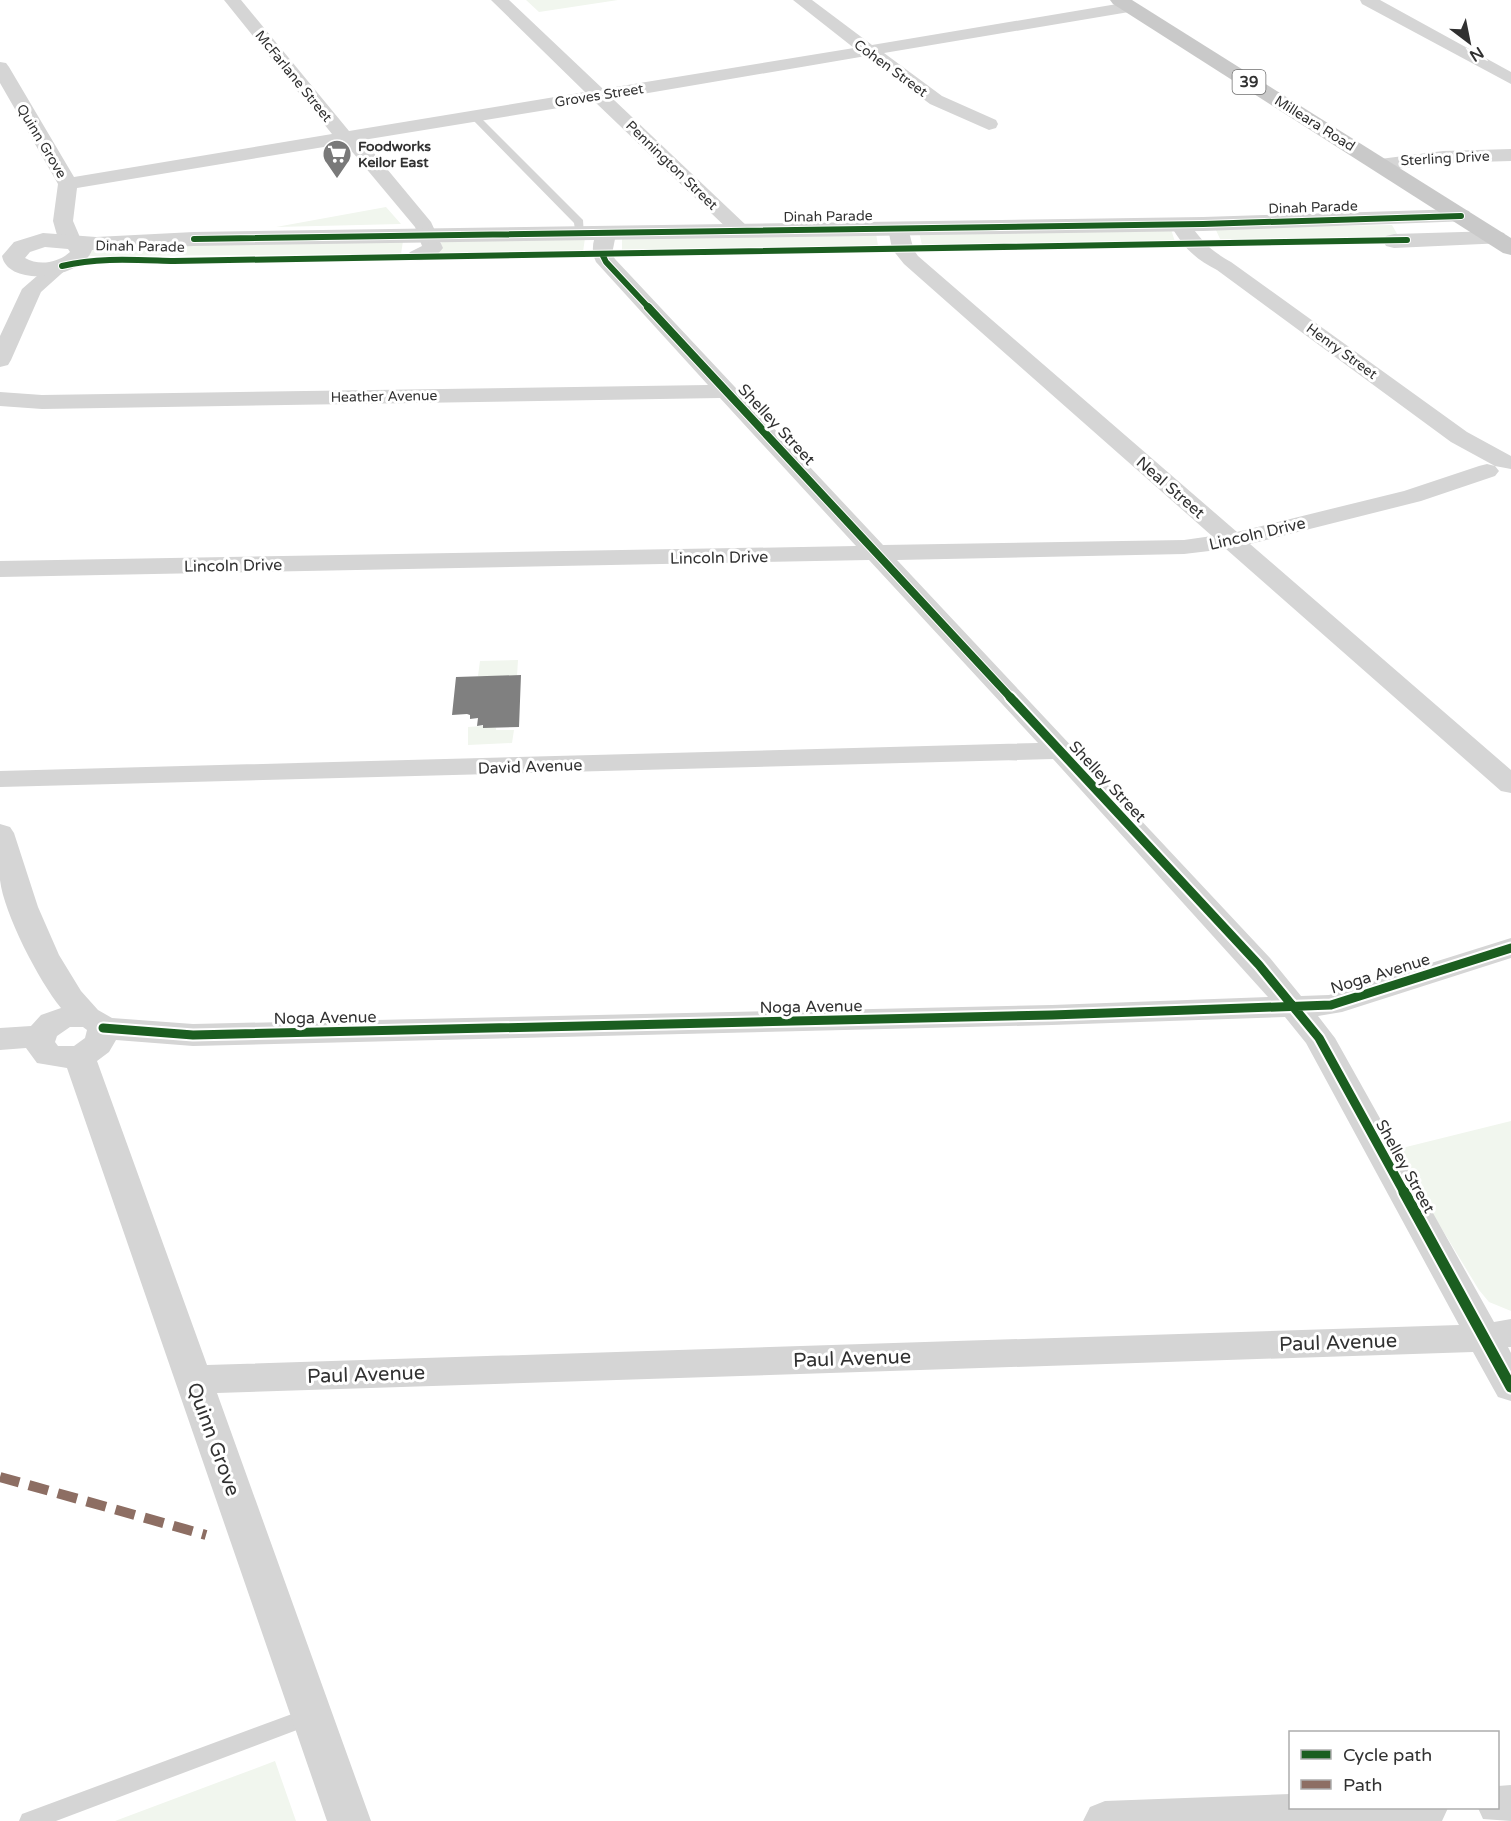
<svg xmlns="http://www.w3.org/2000/svg" width="1511" height="1821" viewBox="0 0 1511 1821" font-family="'Varela Round',sans-serif">
  <style>
    .green { fill: #f1f6ee }
    .building { fill: #808080 }
    .lines { fill: none; stroke-linecap: round; stroke-linejoin: round }
    .service { fill: #d5d5d5; fill-rule: evenodd }
    .minor { fill: #d5d5d5; fill-rule: evenodd }
    .tertiary { fill: #d5d5d5; fill-rule: evenodd }
    .primary { fill: #c9c9c9; fill-rule: evenodd }
    .quiet { stroke: #8d6e63; stroke-width: 10; stroke-dasharray: 20 10; stroke-linecap: butt }
    .cycleway-far3-casing { stroke: #fff; stroke-width: 8 }
    .cycleway-far2-casing { stroke: #fff; stroke-width: 10 }
    .cycleway-far1-casing { stroke: #fff; stroke-width: 13 }
    .cycleway-casing { stroke: #fff; stroke-width: 15 }
    .cycleway-far3 { stroke: #1b5e20; stroke-width: 6 }
    .cycleway-far2 { stroke: #1b5e20; stroke-width: 8 }
    .cycleway-far1 { stroke: #1b5e20; stroke-width: 9 }
    .cycleway { stroke: #1b5e20; stroke-width: 11 }
    .labels { text-anchor: middle; stroke-width: 6; stroke-linejoin: round; paint-order: stroke }
    .far-street-label { font-size: 14px; fill: #313131; stroke: #fff }
    .far-poi-label { font-size: 14px; font-weight: bold; fill: #313131; stroke: #fff; text-anchor: start }
    .shield { fill: #fff; stroke: #6f6f6f; stroke-width: 1.5 }
    .shield-label { font-size: 15px; font-weight: bold; fill: #313131 }
    .street-label { font-size: 16px; fill: #313131; stroke: #fff }
    .near-street-label { font-size: 20px; fill: #313131; stroke: #fff }
  </style>
  <rect width="100%" height="100%" fill="#fff"/>
  <path class="green" d="M526 0H618L539 12Z
    M386 207 401 224 276 227Z
    M1392 225 1400 239 1221 241 1215 228Z
    M1171 229 1175 242 922 245 919 232Z
    M876 233 878 246 622 250V237Z
    M585 238 583 252 439 253 442 239Z
    M403 241 401 254 86 256 89 247Z
    M518 660 517 676H478L480 661Z
    M483 726 496 728V730H514L512 743 468 745V727Z
    M1511 1121V1311L1489 1302 1479 1290 1394 1150Z
    M275 1761 296 1821H115Z"/>
  <path class="building" d="M521 675 519 727 483 728V725L477 726 478 718 470 719V715L467 714 452 715 456 677Z"/>
  <g class="lines">
    <path class="service" d="M471 114H477L583 220 584 236H576L574 223 471 118Z
      M311 1707 318 1710 321 1716 318 1722 56 1821H19L22 1814Z"/>
    <path class="minor" d="M224 0H241L349 131 585 92 491 0H509L603 89 854 48 793 0H812L872 45 1129 2 1137 7 1129 12 884 53 942 96 996 120 998 124 996 128 989 130 930 104 866 56 613 99 748 227 751 231 748 235H734L595 102 363 140 431 222 443 248C436 258 421 263 410 260L407 256 410 252 422 246 415 227 349 148 342 144 77 188 73 221 82 242 79 246H65L57 235 53 221 58 184 0 83V62L6 63 9 67 74 177 332 134Z
      M1360 0H1380L1511 72V84L1362 4Z
      M1511 149V161L1443 163 1380 171 1373 169 1370 165 1373 161 1380 159 1443 151Z
      M1180 218 1187 220C1202 241 1208 249 1231 262L1467 432 1511 456V469L1495 466 1499 471 1495 476 1421 501 1250 544 1511 770V793L1501 791 1226 549 1184 554 897 560 1270 958 1301 996 1329 995 1511 938V958L1342 1012 1318 1016 1335 1038 1494 1322 1511 1319V1347H1508L1511 1353V1401L1498 1397 1473 1352 217 1393 371 1821H327L67 1068 37 1063 26 1048 0 1050V1028L31 1026 41 1015 61 1008C39 981 4 914 0 880 0 862 0 842 0 824L10 827 14 833 38 907 59 955 81 991 98 1010 112 1018 193 1024 1052 1005 1268 997 1053 759 0 787V771L1038 743 869 560 0 577V561L856 546 720 398 42 409 0 406V392L42 395 708 385 596 262C591 252 592 239 599 230H613L616 234 612 254 615 259 883 545 1184 540 1212 536 904 264 892 249 888 228 891 224H905C912 234 910 246 918 256L1237 532 1404 491 1479 466 1487 464 1495 466 1451 442 1217 270C1195 259 1182 246 1170 224L1173 220ZM1285 1017 1306 1043 1459 1325 207 1365 97 1061 109 1052 116 1040 193 1046 1052 1025ZM70 1027H83L87 1030 85 1038 74 1046H58L55 1042 57 1036Z
      M60 260 67 262 70 266 41 292 11 360 8 365 0 367V336L22 289 53 262Z
      M1511 1785V1821L1483 1819 1478 1808H1498V1786Z
      M1290 1794V1808H1448L1442 1821H1083L1090 1807 1105 1801Z"/>
    <path class="tertiary" d="M1461 209 1469 211 1472 216 1469 221 1203 231 194 246 92 250C82 279 8 288 2 256L14 242 43 233 96 237 194 232 1203 217ZM45 247 68 249 70 252C58 263 39 266 25 258L30 252Z
      M1496 231 1504 233 1507 238 1504 243 1394 248 1386 246 1383 241 1386 236 1394 234Z"/>
    <path class="primary" d="M1110 0H1132L1511 238V255L1503 253 1113 4Z"/>
    <path class="quiet" d="M0 1477 206 1535"/>
    <g class="cycleway-far3-casing">
      <path id="cycleway-far3" d="M194 239 1203 224 1461 216
        M602 254 606 262 649 308
        M62 266C99 257 136 260 174 261L1407 240"/>
    </g>
    <g class="cycleway-far2-casing">
      <path id="cycleway-far2" d="M648 307 1011 698"/>
    </g>
    <g class="cycleway-far1-casing">
      <path id="cycleway-far1" d="M1010 697 1259 965 1319 1038 1405 1194
        M103 1028 193 1035 1052 1015 1331 1005 1511 948"/>
    </g>
    <g class="cycleway-casing">
      <path id="cycleway" d="M1404 1192 1511 1387"/>
    </g>
    <use href="#cycleway-far3" class="cycleway-far3"/>
    <use href="#cycleway-far2" class="cycleway-far2"/>
    <use href="#cycleway-far1" class="cycleway-far1"/>
    <use href="#cycleway" class="cycleway"/>
  </g>
  <defs>
    <g id="supermarket-pin" transform="scale(1.5)"><path d="M0 17L-7.5 6A9.5 9.5 0 1 1 7.5 6Z" fill="#797979" stroke="#fff"/><path d="M-6-5.5h2.5l.6 2H6L4.5 2H-2.5L-4.4-4H-6ZM-1.5 3.2a1.3 1.3 0 1 0 .1 0ZM3 3.2a1.3 1.3 0 1 0 .1 0Z" fill="#fff"/></g>
  </defs>
  <g fill-rule="evenodd">
    <use href="#supermarket-pin" x="337" y="154"/>
  </g>
  <g class="labels">
    <g class="far-street-label">
      <text transform="translate(891 68) rotate(36)" y="5">Cohen Street</text>
      <text transform="translate(294 76) rotate(51)" y="5">McFarlane Street</text>
      <text transform="translate(599 95) rotate(-9)" y="5">Groves Street</text>
      <text transform="translate(1315 123) rotate(32)" y="5">Milleara Road</text>
      <text transform="translate(42 141) rotate(59)" y="5">Quinn Grove</text>
      <text transform="translate(1445 158) rotate(-3)" y="5">Sterling Drive</text>
      <text transform="translate(672 165) rotate(44)" y="5">Pennington Street</text>
      <text transform="translate(1313 207) rotate(-2)" y="5">Dinah Parade</text>
      <text transform="translate(828 216) rotate(-1)" y="5">Dinah Parade</text>
      <text transform="translate(140 246) rotate(1)" y="5">Dinah Parade</text>
      <text transform="translate(1342 351) rotate(36)" y="5">Henry Street</text>
      <text transform="translate(384 396) rotate(-1)" y="5">Heather Avenue</text>
    </g>
    <g class="far-poi-label">
      <text x="358" y="151">Foodworks<tspan x="358" dy="16">Keilor East</tspan></text>
    </g>
    <rect class="shield" x="1232.5" y="70" width="33" height="24" rx="4.5"/>
    <g class="shield-label">
      <text x="1249" y="87">39</text>
    </g>
    <g class="street-label">
      <text transform="translate(777 424) rotate(47)" y="6">Shelley Street</text>
      <text transform="translate(1171 487) rotate(41)" y="6">Neal Street</text>
      <text transform="translate(1257 533) rotate(-13)" y="6">Lincoln Drive</text>
      <text transform="translate(719 557) rotate(-1)" y="6">Lincoln Drive</text>
      <text transform="translate(233 565) rotate(-1)" y="6">Lincoln Drive</text>
      <text transform="translate(530 766) rotate(-2)" y="6">David Avenue</text>
      <text transform="translate(1108 781) rotate(47)" y="6">Shelley Street</text>
      <text transform="translate(1380 973) rotate(-17)" y="6">Noga Avenue</text>
      <text transform="translate(811 1006) rotate(-1)" y="6">Noga Avenue</text>
      <text transform="translate(325 1017) rotate(-1)" y="6">Noga Avenue</text>
      <text transform="translate(1406 1166) rotate(61)" y="6">Shelley Street</text>
    </g>
    <g class="near-street-label">
      <text transform="translate(1338 1342) rotate(-2)" y="7">Paul Avenue</text>
      <text transform="translate(852 1358) rotate(-2)" y="7">Paul Avenue</text>
      <text transform="translate(366 1374) rotate(-2)" y="7">Paul Avenue</text>
      <text transform="translate(214 1439) rotate(70)" y="7">Quinn Grove</text>
    </g>
  </g>
  <rect x="1289" y="1731" width="210" height="78" fill="#ffffff" stroke="#adadad" stroke-width="1.5"/>
  <rect x="1301" y="1750" width="30" height="9" fill="#1b5e20" stroke="#adadad" stroke-width="1.5"/>
  <text x="1343" y="1761" font-size="18" fill="#313131">Cycle path</text>
  <rect x="1301" y="1780" width="30" height="9" fill="#8d6e63" stroke="#adadad" stroke-width="1.5"/>
  <text x="1343" y="1791" font-size="18" fill="#313131">Path</text>
  <g transform="translate(1469 42) rotate(148)" stroke="#ffffff" stroke-width="4.5" paint-order="stroke">
  <path d="M0-4.5L10 22L0 15L-10 22Z" fill="#313131"/>
  <text y="-9" font-size="16" font-weight="bold" text-anchor="middle" fill="#313131">N</text>
  </g>
</svg>
